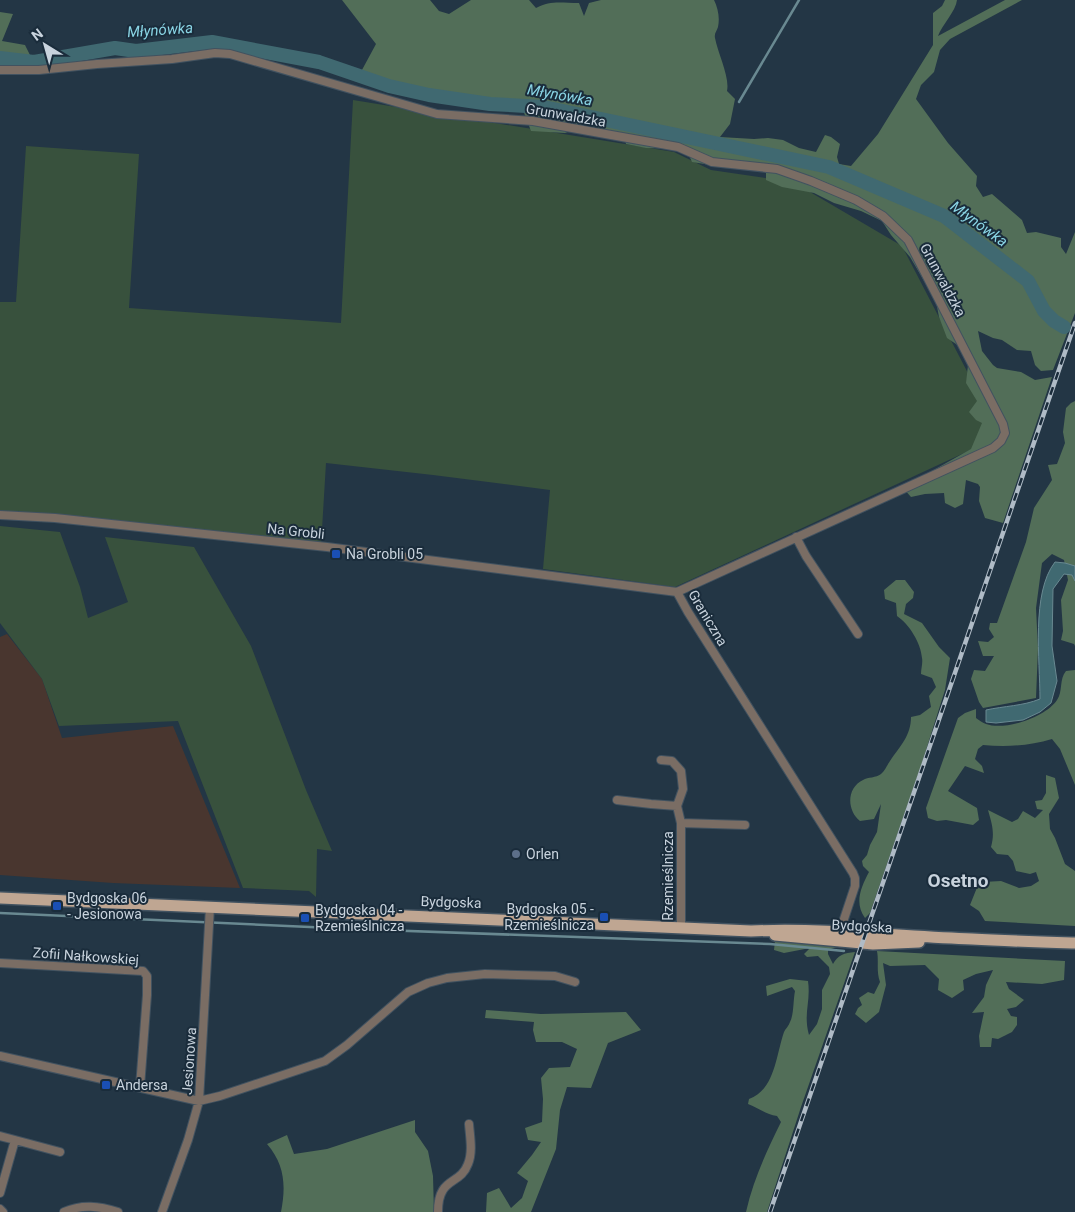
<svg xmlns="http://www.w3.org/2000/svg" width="1075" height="1212" viewBox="0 0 1075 1212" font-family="Roboto,sans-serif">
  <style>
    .industrial { fill: #49362f }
    .green { fill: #38513d }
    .forest { fill: #526e58 }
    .water { fill: #406971; stroke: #698991 }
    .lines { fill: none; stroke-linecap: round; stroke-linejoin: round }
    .stream { stroke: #698991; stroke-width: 2.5 }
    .river { stroke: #406971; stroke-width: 14 }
    .minor-casing { stroke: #415260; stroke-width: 10 }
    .primary-casing { stroke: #415260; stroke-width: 14 }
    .minor { stroke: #7a6d64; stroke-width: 8 }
    .primary { stroke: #bfa692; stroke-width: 11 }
    .rail-casing { stroke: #afbbc6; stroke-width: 4.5 }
    .rail { stroke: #1a2c3b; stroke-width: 2.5; stroke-dasharray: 8; stroke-linecap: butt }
    .transit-dot { fill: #1a4fb4; stroke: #1a2c3b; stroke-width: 2 }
    .service-dot { fill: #5c6f8a; stroke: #1a2c3b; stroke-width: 2 }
    .labels { text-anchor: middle; stroke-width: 4; stroke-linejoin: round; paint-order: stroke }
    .street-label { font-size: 14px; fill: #c8d3dd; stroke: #1a2c3b }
    .poi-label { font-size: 14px; fill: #c8d3dd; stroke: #1a2c3b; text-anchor: start }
    .water-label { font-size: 15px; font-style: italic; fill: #8ad5e5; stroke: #1a2c3b }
    .district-label { font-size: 19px; font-weight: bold; fill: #c8d3dd; stroke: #1a2c3b }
  </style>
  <rect width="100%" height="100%" fill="#233645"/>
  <path class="industrial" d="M7 634 42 679 62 738 173 726 240 888 113 883 0 875V637Z"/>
  <path class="green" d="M353 100 674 152 711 170 793 182 902 246 998 431 992 440 675 587 543 569 550 490 433 475 326 463 321 546 0 511V302H16L26 146 139 154 129 308 341 323Z
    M0 526 60 532 80 587 88 618 128 602 105 537 194 547 251 646 306 790 332 851 317 849 316 897 309 891 243 888 178 721 59 726 42 679 0 623Z"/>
  <path class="forest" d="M342 0H430L439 11 449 14 471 0H529L536 8C551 0 561 3 579 3L584 16 589 3 601 0H714C718 8 720 18 718 27 717 31 714 33 715 38 718 54 730 77 727 91L735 99 730 124 720 137 754 139 768 138 783 140 799 148 816 152 825 135 831 137 840 144 837 157 839 164 851 166 878 134 933 45V13L942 6 945 0H957C956 11 942 25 938 36L1005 0H1022L950 39 940 50 934 72 921 85 916 99 948 143 977 176 976 186 983 197 992 194 1022 220 1027 233 1036 232 1061 238V247L1066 254 1075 232V313L1053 370 1041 371 1035 365 1031 351 1017 350 1002 340 993 338 978 331 982 351 993 365 997 368 1021 372 1035 380 1052 377 1003 523 985 518 979 501 980 487 978 484 966 480 963 504 955 508 945 503 944 493 925 494 911 497 904 489 907 485 971 449 982 423 976 420 969 412 977 401 966 383 968 365 962 348 947 338 939 317 936 301 910 257 891 235 882 221 861 211 834 203 814 193 782 187 766 180V173L748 163 717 166 692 162 686 149 646 148 626 144 624 135 576 129 565 133 531 131 523 110 466 106 421 98 356 81 376 44Z
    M0 12 13 14 2 41 25 45 32 59H0Z
    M1075 401V646L1074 644 1061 640 1063 631 1061 600 1068 580 1064 560 1052 554 1042 563 1036 608 1038 648 1036 698 983 708 979 702 971 679 974 670 985 671 994 656H983L978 641 988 642 994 637 989 629 990 623H997L1026 542 1034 508 1052 480 1048 465 1057 464 1065 443 1063 432 1066 408 1071 403Z
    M896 580H905L914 592 913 598 906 604 904 614 922 623 939 647 950 658 945 690 921 766 870 913 865 918C854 903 861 887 869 872L863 866 862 861 867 855 870 845 877 832 881 804 874 819 860 821C847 811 846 788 863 780 868 777 876 778 881 774 885 771 887 765 890 761 900 746 911 736 911 717L920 715 931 707 929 696 936 687 932 678 921 674C921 669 923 663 922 658 921 643 909 624 897 616L896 603 885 599 884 590Z
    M1075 670V785L1060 749 1052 739C1029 746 1006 747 983 745L978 749 975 759 982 766 984 773 965 766 948 791 977 808 979 820 973 825 946 820 937 821 928 818 926 808 958 718 965 713 976 709V718C979 720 983 723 986 724 1005 731 1046 717 1057 700 1063 692 1059 679 1066 671Z
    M1046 775 1055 778 1059 798 1049 814 1050 829 1055 838 1065 864 1075 871V926L985 921 979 911 970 905 978 885 983 882 1001 881 1019 888 1031 886 1039 881 1036 872 1030 874 1016 871 1013 861 1008 855 997 854 991 847C995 833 992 824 988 810L1012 822 1018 819 1023 811 1035 818 1043 810 1037 809 1035 801 1042 800 1046 793Z
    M775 941 796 943 815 941 840 946 828 950V954L833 964C838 955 844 953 855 952L801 1107 767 1212H746C753 1181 767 1150 781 1122L777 1116C766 1114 758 1108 748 1104L749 1099C775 1090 776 1055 784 1032 785 1029 789 1026 790 1022 794 1014 793 1001 795 991L792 987 767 996 766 986 790 979 808 981C811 1002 803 1013 809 1035L817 1024 822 1009V990L830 974 829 967 818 956 807 957 804 954 810 948 784 953 774 950Z
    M877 951 1065 961 1064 980 1042 984 1006 982 1009 989 1024 1000 1016 1007 1007 1009 1011 1016 1017 1017V1025L1012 1032 998 1039 992 1038 991 1047H980L979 1036 984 1012 972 1013 984 997 986 985 993 970 976 974 963 980 964 990 952 998 938 990 939 979 925 965 890 966 883 963 886 985 879 1012 866 1023 855 1014 858 1008 862 1005 859 998 868 992 874 994 880 982C876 971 879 962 877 951Z
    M486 1010 541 1014 626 1012 641 1030 608 1043 591 1088 567 1087 560 1110 556 1149 531 1212H486L487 1193 499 1188 511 1208 522 1198 528 1181 517 1173 532 1155 541 1142 528 1140 525 1128 542 1122 543 1099 541 1078 549 1068 570 1067 577 1049 562 1042H536L533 1030 534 1022 485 1018Z
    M415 1120V1132L428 1151 433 1176 434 1212H281C286 1186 285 1165 267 1144L287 1135 294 1154 327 1149Z"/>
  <path class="water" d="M1055 562 1065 563 1075 566V581L1072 575 1064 574 1053 589 1052 646 1057 681 1051 703 1040 712 1023 720 996 723 986 722V710C1004 706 1023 706 1040 699 1040 660 1031 593 1055 562Z"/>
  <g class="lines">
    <path class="stream" d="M739 102 799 0
      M0 913 354 929 770 944 844 951"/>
    <path class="river" d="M0 58 34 62 115 48 136 51 212 42 319 62 389 86 429 95 490 104 544 107 829 167 944 216 1028 281 1044 311 1054 321 1064 327"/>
    <g class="minor-casing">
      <path id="minor" d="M0 70H39L97 64 172 59 215 53 230 54 437 114 533 121 678 147 712 162 777 169 811 181 856 200 883 216 908 240 1003 424 1005 433 1001 441 993 448 677 592
        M0 515 55 518 327 547 677 592
        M796 537 806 556 858 634
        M677 592 688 612 853 873 855 878V886L840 931 838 933
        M661 760 672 761 681 771 683 789 677 806 681 823V928
        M617 800 651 804 677 806
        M681 823 745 825
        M0 963 143 971 147 976V995L140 1087
        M0 1056 199 1101 220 1096 325 1061 347 1045 408 992 428 983 447 978 485 974 555 976 575 982
        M0 1136 15 1140 0 1193
        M15 1140 60 1152
        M0 1209 3 1212
        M64 1212C82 1204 99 1206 118 1212
        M162 1212 188 1140 199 1101 210 907
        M438 1212C438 1176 460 1186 468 1164 473 1152 470 1137 469 1124"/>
    </g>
    <g class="primary-casing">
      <path id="primary" d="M0 898 751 931C825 928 898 936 972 939 1006 941 1041 942 1075 943
        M775 935 873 944 919 942"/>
    </g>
    <use href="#minor" class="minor"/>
    <use href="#primary" class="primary"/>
    <g class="rail-casing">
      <path id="rail" d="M770 1212 1075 323"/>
    </g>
    <use href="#rail" class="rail"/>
  </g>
  <g class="transit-dot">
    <rect x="331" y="549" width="10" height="10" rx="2.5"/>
    <rect x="52" y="901" width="10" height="10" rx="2.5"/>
    <rect x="599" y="912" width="10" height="10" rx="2.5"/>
    <rect x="300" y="913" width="10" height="10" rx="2.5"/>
    <rect x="101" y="1080" width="10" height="10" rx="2.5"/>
  </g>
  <circle class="service-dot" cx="516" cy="854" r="5"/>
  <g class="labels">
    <g class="street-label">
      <text transform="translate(566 115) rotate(10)" y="5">Grunwaldzka</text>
      <text transform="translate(943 280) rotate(62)" y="5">Grunwaldzka</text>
      <text transform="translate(296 531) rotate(6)" y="5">Na Grobli</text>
      <text transform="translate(708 618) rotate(59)" y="5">Graniczna</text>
      <text transform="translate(668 876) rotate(-90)" y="5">Rzemieślnicza</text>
      <text transform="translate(451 902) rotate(2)" y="5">Bydgoska</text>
      <text transform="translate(862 926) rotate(3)" y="5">Bydgoska</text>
      <text transform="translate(86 956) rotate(4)" y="5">Zofii Nałkowskiej</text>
      <text transform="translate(189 1061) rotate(-86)" y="5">Jesionowa</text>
    </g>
    <g class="poi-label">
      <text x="346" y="559">Na Grobli 05</text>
      <text x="526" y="859">Orlen</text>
      <text x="67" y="903">Bydgoska 06<tspan x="67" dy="16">- Jesionowa</tspan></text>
      <text x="594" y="914" text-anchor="end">Bydgoska 05 -<tspan x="594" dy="16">Rzemieślnicza</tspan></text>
      <text x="315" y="915">Bydgoska 04 -<tspan x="315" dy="16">Rzemieślnicza</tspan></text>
      <text x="116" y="1090">Andersa</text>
    </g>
    <g class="water-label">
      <text transform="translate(160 30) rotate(-4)" y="5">Młynówka</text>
      <text transform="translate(560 95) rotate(10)" y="5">Młynówka</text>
      <text transform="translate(979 224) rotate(36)" y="5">Młynówka</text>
    </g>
    <g class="district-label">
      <text x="958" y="887">Osetno</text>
    </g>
  </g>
  <g transform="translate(45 45) rotate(323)" stroke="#1a2c3b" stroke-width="4" paint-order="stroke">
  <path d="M0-4L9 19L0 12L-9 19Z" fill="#c8d3dd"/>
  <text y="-8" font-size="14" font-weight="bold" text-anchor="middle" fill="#c8d3dd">N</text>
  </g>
</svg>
